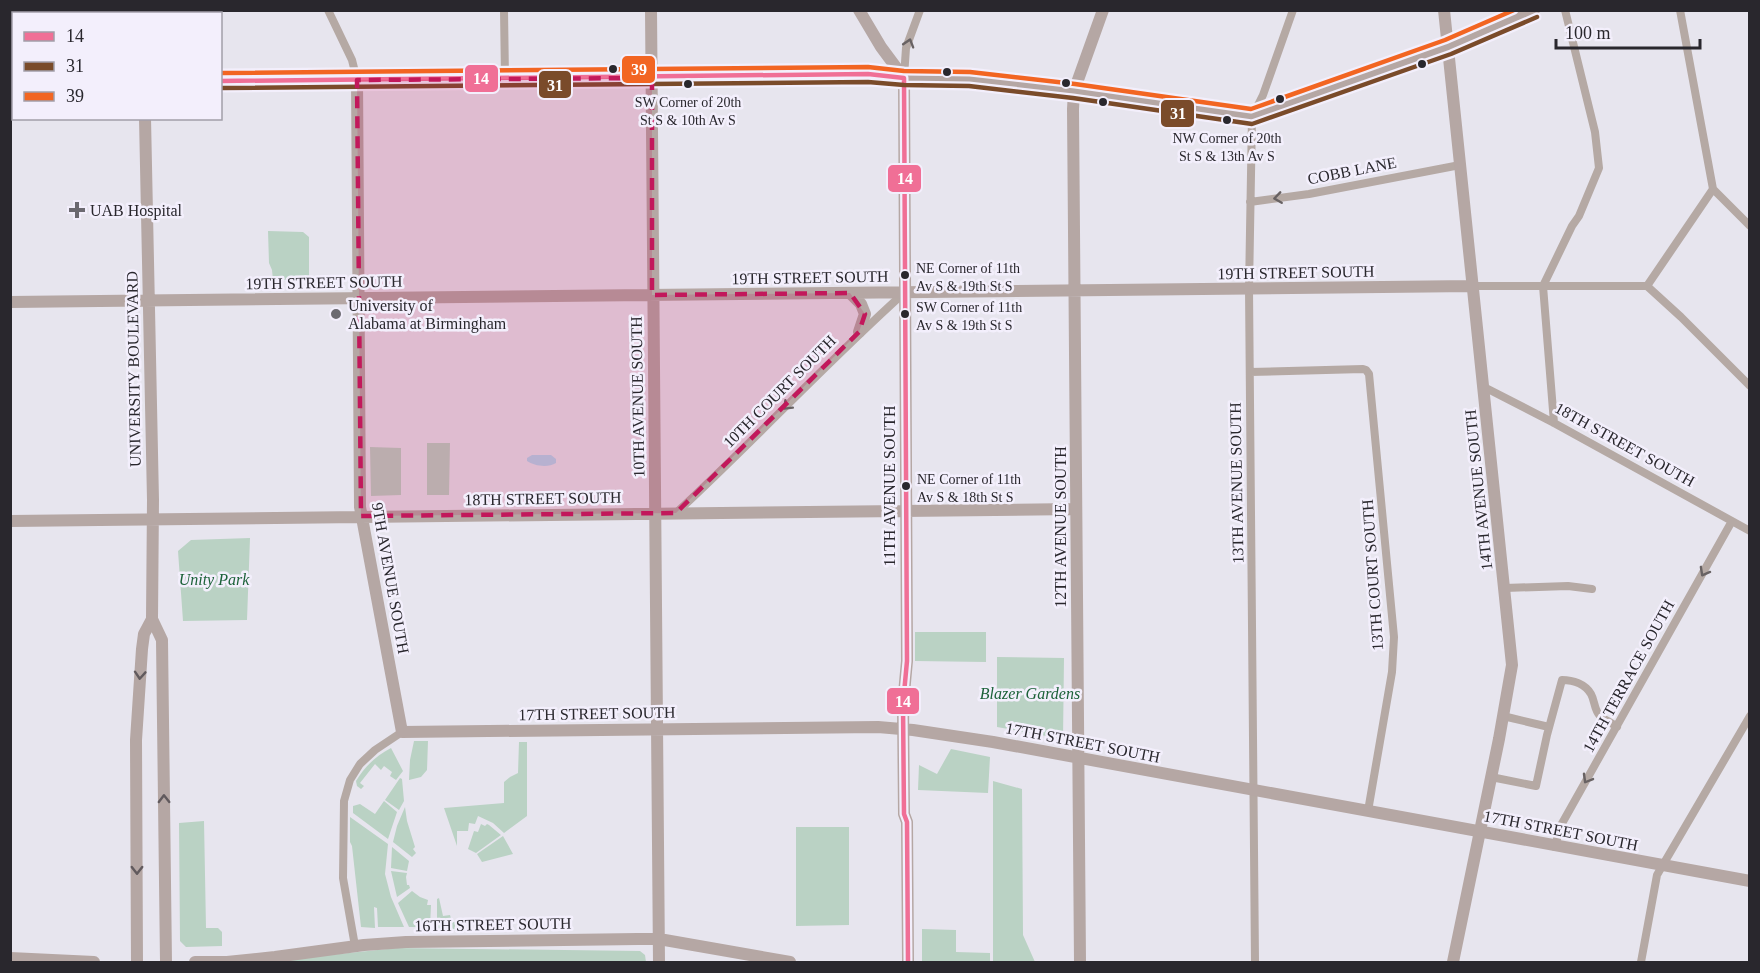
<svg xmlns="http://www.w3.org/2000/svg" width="1760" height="973" viewBox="0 0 1760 973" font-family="Georgia,serif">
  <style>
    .green { fill: #bad2c4 }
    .water { fill: #b5d7ee }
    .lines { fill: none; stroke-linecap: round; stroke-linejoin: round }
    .street { stroke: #b5a9a4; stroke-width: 8 }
    .secondary { stroke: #b5a7a4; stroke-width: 12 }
    .bus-1-casing { stroke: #f3effc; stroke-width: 9 }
    .bus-2-casing { stroke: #f3effc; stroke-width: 9 }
    .bus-3-casing { stroke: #f3effc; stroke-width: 9 }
    .bus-1 { stroke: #f06f96; stroke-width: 4.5 }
    .bus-2 { stroke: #7a4b2a; stroke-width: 4.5 }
    .bus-3 { stroke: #f26522; stroke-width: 4.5 }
    .oneway { stroke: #686263 }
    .oneway2 { stroke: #615a5d }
    .marked { fill: #c2185b; fill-opacity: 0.2; stroke: #c2185b; stroke-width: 4.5; stroke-dasharray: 12 8; stroke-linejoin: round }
    .bus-dot { fill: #29272d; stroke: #f3effc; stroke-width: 2 }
    .poi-dot { fill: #6c6a71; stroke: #f3effc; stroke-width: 2 }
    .labels { text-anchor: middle; stroke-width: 5; stroke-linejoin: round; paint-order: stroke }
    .bus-label { font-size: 14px; fill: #29272d; stroke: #f3effc; text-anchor: start }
    .street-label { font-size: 16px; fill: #29272d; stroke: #f3effc }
    .poi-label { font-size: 16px; fill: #29272d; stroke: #f3effc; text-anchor: start }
    .park-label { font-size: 16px; font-style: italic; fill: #1c6239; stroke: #f3effc }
    .line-badge { stroke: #f3effc; stroke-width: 2 }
    .badge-label { font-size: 16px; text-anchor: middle; font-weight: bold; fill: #fff }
  </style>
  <rect width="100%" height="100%" fill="#e7e5ee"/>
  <path class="green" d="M268 231 303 232 309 237V280H273L272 270 269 263Z
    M427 443H450L449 495H427Z
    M370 447 401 448V495L371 496Z
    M250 538 247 620 183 621 178 551 191 540Z
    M915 632H986V662L915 661Z
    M997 657 1064 658 1063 739 997 727Z
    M414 741H428L427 770 421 777 409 780 410 760Z
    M519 742H527V816L504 833 493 823 478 816 475 824 469 823 468 831H457V846L444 808 504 803V782L510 777 518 773Z
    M391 748 403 771 396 780 390 776 392 772 384 766 381 770 375 764 360 783 364 786 361 789 357 786 356 781C365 766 376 756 391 748Z
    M951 749 990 757 988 793 918 790 919 765 937 774Z
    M400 778 402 779 404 801 399 810 385 800Z
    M993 781 1022 789 1023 935 1035 962H993Z
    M384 801 397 812 388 839 353 813V806L360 804 375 814Z
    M405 807 407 821 415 847 413 849 416 853 412 857 393 842 397 826Z
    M350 817 388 844 385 874 391 897 404 927H378L377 908 374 907 375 928 361 927 352 846 350 842Z
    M204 821 206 928H218L222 932V946L186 947 180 941 179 823Z
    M481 824 485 826 487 824 489 825 501 835 476 853 468 849 474 831 478 832Z
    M796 827H849V925L796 926Z
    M503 836 513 854 482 862 477 854Z
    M392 847 409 861 407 871 391 868Z
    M391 871 407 873 406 877 407 885H409L410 888 397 897Z
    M412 891 420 897 428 900 427 905H431L430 927H409L398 903Z
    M439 898 443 916 450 915 452 922H455V929L437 930V899Z
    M922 929 956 930V952L990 953V962H922Z
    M397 948 640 951 645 955 646 962H261Z"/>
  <path class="water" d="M551 455 556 459V463C548 468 534 466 527 461V458L532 455Z"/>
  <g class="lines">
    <path class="street" d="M328 10 352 60 357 80
      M504 10 505 78
      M1680 10 1713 189 1750 226
      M904 77 906 48 920 10
      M1250 202 1309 194 1460 165
      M1472 286H1647L1681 317 1750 386
      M1647 286 1713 189
      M1250 372 1363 369 1366 370 1369 374 1394 637 1392 672 1368 811
      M1484 387 1554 423 1750 531
      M1554 423 1543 286 1572 226 1579 216 1599 168 1595 132 1565 10
      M676 513C754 441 826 363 905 292
      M1505 588 1568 586 1592 589
      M1503 716 1549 727
      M1491 777 1536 786 1547 735 1562 680C1573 680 1585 684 1591 694 1595 701 1594 710 1600 716 1605 720 1612 723 1617 727
      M1555 847 1560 827 1732 521
      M355 946 343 878 344 801 350 780 360 764 375 750 402 732
      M1255 962 1249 289 1252 117 1263 95 1293 10
      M1641 962 1657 875 1750 716"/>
    <path class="secondary" d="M143 10V14
      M651 10 659 962
      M859 10 881 47 904 78
      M1444 10 1512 665 1499 739 1453 962
      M904 78 907 661 903 704 904 814 907 822 908 962
      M357 80 360 507 402 732 878 727 913 730 993 742 1750 881
      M220 81 868 74 904 78 969 79 1074 91 1252 117 1448 47 1534 10
      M10 83H14
      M145 118 153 500 152 619 162 640 166 962
      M850 293 861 304 865 314 859 332
      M10 302 1472 286
      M10 521 1076 509
      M10 958 94 962
      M137 962 136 740 142 649 144 634 152 619
      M195 962H227L275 957 364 945 406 942 638 939H659L790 962
      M1080 962 1073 109 1074 91 1103 10"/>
    <g class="bus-1-casing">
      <path id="bus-1" d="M220 81 868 74 904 78 907 661 903 704 904 814 907 822 908 962"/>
    </g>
    <g class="bus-2-casing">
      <path id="bus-2" d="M220 88 868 82 904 85 969 86 1073 98 1252 124 1451 54 1537 17"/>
    </g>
    <g class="bus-3-casing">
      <path id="bus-3" d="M220 73 868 67 904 71 970 72 1075 84 1251 109 1445 40 1514 10"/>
    </g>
    <use href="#bus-1" class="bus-1"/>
    <use href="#bus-2" class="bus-2"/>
    <use href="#bus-3" class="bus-3"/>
  </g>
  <defs><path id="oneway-chevron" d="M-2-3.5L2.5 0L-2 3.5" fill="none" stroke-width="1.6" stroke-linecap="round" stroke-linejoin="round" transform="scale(1.5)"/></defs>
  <g class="oneway">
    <use href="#oneway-chevron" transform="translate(909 43) rotate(-73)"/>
    <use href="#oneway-chevron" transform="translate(1278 198) rotate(172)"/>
    <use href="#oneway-chevron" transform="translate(787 406) rotate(135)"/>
    <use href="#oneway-chevron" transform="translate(1704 572) rotate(119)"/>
    <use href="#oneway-chevron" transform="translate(1587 779) rotate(120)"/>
  </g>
  <g class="oneway2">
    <use href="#oneway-chevron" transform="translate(140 675) rotate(94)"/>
    <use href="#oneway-chevron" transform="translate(164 799) rotate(-91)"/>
    <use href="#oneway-chevron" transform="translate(137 870) rotate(90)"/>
  </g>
  <path class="marked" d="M652 78V295L850 293 865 314 859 332 676 513 361 516 357 80Z"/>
  <g class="bus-dot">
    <circle cx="1422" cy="64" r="5"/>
    <circle cx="613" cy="69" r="5"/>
    <circle cx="947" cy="72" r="5"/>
    <circle cx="1066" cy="83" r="5"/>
    <circle cx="688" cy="84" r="5"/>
    <circle cx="1280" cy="99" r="5"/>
    <circle cx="1103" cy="102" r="5"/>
    <circle cx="1227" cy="120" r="5"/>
    <circle cx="905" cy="275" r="5"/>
    <circle cx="905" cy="314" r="5"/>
    <circle cx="906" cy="486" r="5"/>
  </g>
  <g class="poi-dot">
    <path d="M74 201h6v6h6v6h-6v6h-6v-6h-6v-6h6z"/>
    <circle cx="336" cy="314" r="6"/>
  </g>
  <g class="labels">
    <g class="bus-label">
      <text x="688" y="107" text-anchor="middle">SW Corner of 20th<tspan x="688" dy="18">St S &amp; 10th Av S</tspan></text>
      <text x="1227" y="143" text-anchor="middle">NW Corner of 20th<tspan x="1227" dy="18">St S &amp; 13th Av S</tspan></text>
      <text x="916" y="273">NE Corner of 11th<tspan x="916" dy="18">Av S &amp; 19th St S</tspan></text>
      <text x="916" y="312">SW Corner of 11th<tspan x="916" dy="18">Av S &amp; 19th St S</tspan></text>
      <text x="917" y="484">NE Corner of 11th<tspan x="917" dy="18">Av S &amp; 18th St S</tspan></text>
    </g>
    <g class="street-label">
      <text transform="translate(1352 170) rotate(-11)" y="6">COBB LANE</text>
      <text transform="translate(1296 272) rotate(-1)" y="6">19TH STREET SOUTH</text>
      <text transform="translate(810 277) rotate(-1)" y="6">19TH STREET SOUTH</text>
      <text transform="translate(324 282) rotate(-1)" y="6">19TH STREET SOUTH</text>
      <text transform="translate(133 369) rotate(-91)" y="6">UNIVERSITY BOULEVARD</text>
      <text transform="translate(779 391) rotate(-45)" y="6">10TH COURT SOUTH</text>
      <text transform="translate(637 397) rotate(-91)" y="6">10TH AVENUE SOUTH</text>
      <text transform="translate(1625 444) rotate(29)" y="6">18TH STREET SOUTH</text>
      <text transform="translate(1236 483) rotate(-91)" y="6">13TH AVENUE SOUTH</text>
      <text transform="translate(889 486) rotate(-90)" y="6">11TH AVENUE SOUTH</text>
      <text transform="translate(1478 490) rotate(-96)" y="6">14TH AVENUE SOUTH</text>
      <text transform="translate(543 498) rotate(-1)" y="6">18TH STREET SOUTH</text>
      <text transform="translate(1060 527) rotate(-90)" y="6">12TH AVENUE SOUTH</text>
      <text transform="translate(1372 575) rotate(-94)" y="6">13TH COURT SOUTH</text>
      <text transform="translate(391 578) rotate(80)" y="6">9TH AVENUE SOUTH</text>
      <text transform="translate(1628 676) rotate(-61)" y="6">14TH TERRACE SOUTH</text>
      <text transform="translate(597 713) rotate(-1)" y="6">17TH STREET SOUTH</text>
      <text transform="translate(1083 742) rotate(11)" y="6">17TH STREET SOUTH</text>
      <text transform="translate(1561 830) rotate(11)" y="6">17TH STREET SOUTH</text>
      <text transform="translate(493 924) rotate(-1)" y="6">16TH STREET SOUTH</text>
    </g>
    <g class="poi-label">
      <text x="90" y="216">UAB Hospital</text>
      <text x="348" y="311">University of<tspan x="348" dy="18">Alabama at Birmingham</tspan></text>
    </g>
    <g class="park-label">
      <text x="214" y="585">Unity Park</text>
      <text x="1030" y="699">Blazer Gardens</text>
    </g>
  </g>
  <g class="line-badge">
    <rect x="621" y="55" width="35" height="29" rx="6" fill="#f26522"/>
    <rect x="464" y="64" width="35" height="29" rx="6" fill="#f06f96"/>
    <rect x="538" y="70" width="34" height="29" rx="6" fill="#7a4b2a"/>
    <rect x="1160" y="99" width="35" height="29" rx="6" fill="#7a4b2a"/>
    <rect x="887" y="164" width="35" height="29" rx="6" fill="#f06f96"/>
    <rect x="886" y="687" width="34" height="28" rx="6" fill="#f06f96"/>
  </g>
  <g class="badge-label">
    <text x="639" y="75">39</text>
    <text x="481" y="84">14</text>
    <text x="555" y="91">31</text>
    <text x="1178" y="119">31</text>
    <text x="905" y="184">14</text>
    <text x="903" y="707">14</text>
  </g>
  <rect width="1760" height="973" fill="none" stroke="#29272d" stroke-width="24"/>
  <rect x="12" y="12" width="210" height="108" fill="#f3effc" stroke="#a29fa9" stroke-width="1.5"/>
  <rect x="24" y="32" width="30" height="9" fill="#f06f96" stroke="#a29fa9" stroke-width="1.5"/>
  <text x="66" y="42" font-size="18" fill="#29272d">14</text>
  <rect x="24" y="62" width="30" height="9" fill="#7a4b2a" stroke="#a29fa9" stroke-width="1.5"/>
  <text x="66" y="72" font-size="18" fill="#29272d">31</text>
  <rect x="24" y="92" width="30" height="9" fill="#f26522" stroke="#a29fa9" stroke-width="1.5"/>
  <text x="66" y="102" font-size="18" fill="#29272d">39</text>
  <path d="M1556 39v9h144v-9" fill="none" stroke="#29272d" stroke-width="3"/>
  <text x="1565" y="39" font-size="18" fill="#29272d" stroke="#f3effc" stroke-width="4.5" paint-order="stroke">100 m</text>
</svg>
